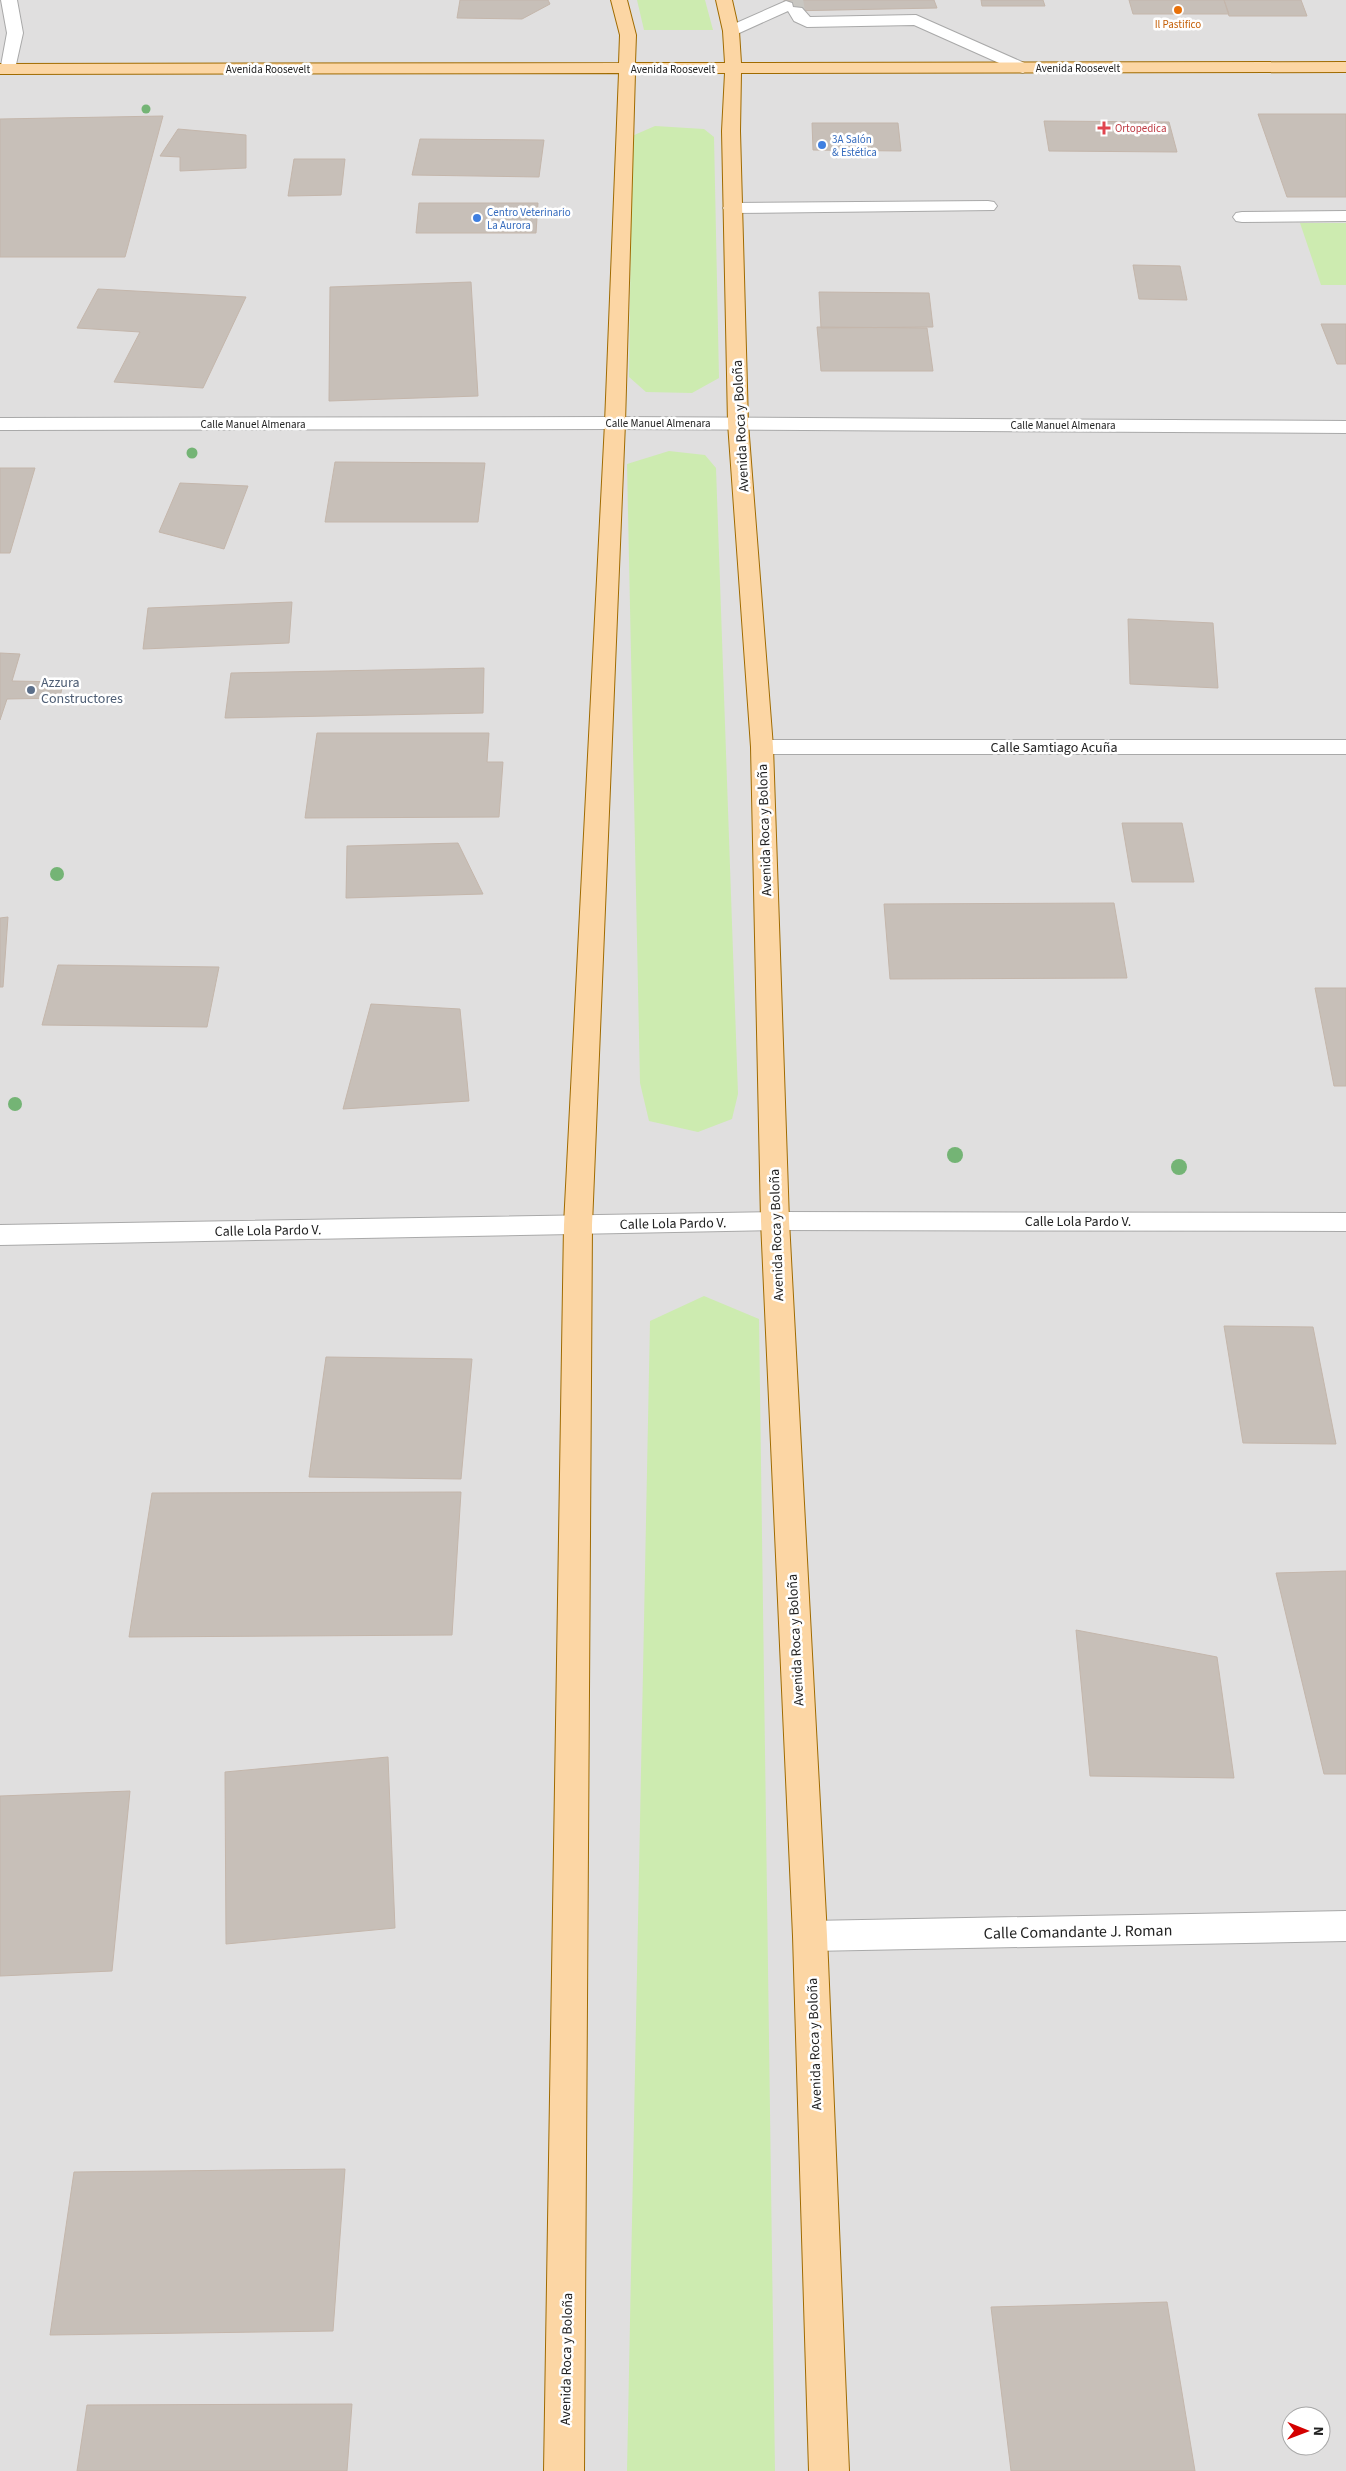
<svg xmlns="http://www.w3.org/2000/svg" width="1346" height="2471" viewBox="0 0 1346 2471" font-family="'Source Sans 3',sans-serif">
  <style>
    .residential { fill: #e0dfdf; fill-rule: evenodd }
    .grass { fill: #cdebb0 }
    .building { fill: #c7bfb8; stroke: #c4b6ab }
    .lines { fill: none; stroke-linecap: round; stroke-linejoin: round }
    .minor-tunnel { stroke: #c8c6c1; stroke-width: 18; stroke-dasharray: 18 9; stroke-linecap: butt }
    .minor-casing { stroke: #a9a9a9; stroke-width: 2 }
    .major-casing { stroke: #a06b00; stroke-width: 2 }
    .minor { fill: #fff; fill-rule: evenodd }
    .major { fill: #fcd6a4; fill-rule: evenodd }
    .tree { fill: #74b475 }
    .food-dot { fill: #e8710a; stroke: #fff; stroke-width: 2 }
    .health-dot { fill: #e0444e; stroke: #fff; stroke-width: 2 }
    .shop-dot { fill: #3f7fe0; stroke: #fff; stroke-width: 2 }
    .service-dot { fill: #5c6f8a; stroke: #fff; stroke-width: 2 }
    .labels { text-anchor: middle; stroke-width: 5; stroke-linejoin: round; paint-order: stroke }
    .far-food-label { font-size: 11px; fill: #c56008; stroke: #fff }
    .far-street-label { font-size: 11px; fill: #222; stroke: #fff }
    .far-health-label { font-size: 11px; fill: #be3a42; stroke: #fff; text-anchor: start }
    .far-shop-label { font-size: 11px; fill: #366cbe; stroke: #fff; text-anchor: start }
    .street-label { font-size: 14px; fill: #222; stroke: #fff }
    .service-label { font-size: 14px; fill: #4e5e75; stroke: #fff; text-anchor: start }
    .near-street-label { font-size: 16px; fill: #222; stroke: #fff }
  </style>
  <rect width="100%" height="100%" fill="#f2efe9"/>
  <path class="residential" d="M0 0H1346V2471H0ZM1291 2416H1321V2446H1291Z"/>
  <path class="grass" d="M637 0H705L713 30H644Z
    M655 126 704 129 714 137 719 378 692 393 646 392 629 377 632 136Z
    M1300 223H1346V285H1321Z
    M669 451 705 455 716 468 738 1094 732 1119 698 1132 649 1121 640 1083 627 464Z
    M704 1296 759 1319 775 2471H627L650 1321Z"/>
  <path class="building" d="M460 0H548L550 4 522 19 457 18Z
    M784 0H934L937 8 787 11Z
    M981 0H1043L1045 6H982Z
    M1129 0H1224L1229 14H1133Z
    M1224 0H1301L1307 16H1229Z
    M1258 114H1346V197H1287Z
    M163 116 125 257H0V119Z
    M1044 121 1169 122 1177 152 1049 151Z
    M812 123H898L901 151 813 150Z
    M178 129 246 135V168L180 171V157L160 156Z
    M420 139 544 140 539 177 412 175Z
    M294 159H345L341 195 288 196Z
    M419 203H538L536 233H416Z
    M1133 265 1180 266 1187 300 1139 299Z
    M471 282 478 396 329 401 330 287Z
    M98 289 246 297 203 388 114 382 140 332 77 328Z
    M819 292 929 293 933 327 821 328Z
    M1321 324H1346V364H1337Z
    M817 327 927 328 933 371H821Z
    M335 462 485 463 478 522H325Z
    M0 468H35L10 553H0Z
    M180 483 248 486 224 549 159 532Z
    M292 602 289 643 143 649 148 608Z
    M1128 619 1213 623 1218 688 1130 684Z
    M0 653 20 654 12 681 63 682 60 698 7 699 0 720Z
    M484 668 483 713 225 718 231 673Z
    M317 733H489L487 762H503L499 817 305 818Z
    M1122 823H1182L1194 882H1132Z
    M458 843 483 894 346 898 347 846Z
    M1114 903 1127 978 890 979 884 904Z
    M8 917 3 987H0V918Z
    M58 965 219 967 207 1027 42 1025Z
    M1315 988H1346V1086H1334Z
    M371 1004 460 1009 469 1101 343 1109Z
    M1224 1326 1313 1327 1336 1444 1243 1443Z
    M326 1357 472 1359 461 1479 309 1477Z
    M461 1492 452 1635 129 1637 152 1493Z
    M1346 1571V1774H1324L1276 1573Z
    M1076 1630 1217 1657 1234 1778 1090 1776Z
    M388 1757 395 1928 226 1944 225 1772Z
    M130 1791 112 1971 0 1976V1796Z
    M345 2169 333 2331 50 2335 74 2172Z
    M1167 2302 1195 2471H1011L991 2307Z
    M352 2404 347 2471H77L87 2405Z"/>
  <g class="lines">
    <path class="minor-tunnel" d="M794 0 796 11"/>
    <g class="minor-casing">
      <path id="minor" d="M1 0H17L23 33 15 69 7 74 0 71 7 33Z
        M786 1 792 3 793 7 802 8 810 17 916 15 1029 65 1031 68 1023 73 1017 71 914 25 807 27 794 21 788 11 737 34 731 36 723 31 725 28Z
        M988 201 994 202 997 206 994 210 732 213 726 212 723 208 726 204 732 203Z
        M1346 211V221L1242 222 1236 221 1233 217 1236 213 1242 212Z
        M615 417 1346 421V433L615 429 0 430V418Z
        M762 740H1346V754H762L754 752 751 747 754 742Z
        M775 1212 1346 1213V1231L775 1230 0 1245V1225Z
        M1346 1911V1941L810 1951 798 1946 793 1936 798 1926 810 1921Z"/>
    </g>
    <g class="major-casing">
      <path id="major" d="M611 0H627L636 35 635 63H725L723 31 716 0H732L739 31 741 63 1346 62V72L741 73 740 131 748 423 773 747 789 1221 827 1936 849 2471H809L793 1936 761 1221 751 747 728 423 722 131 725 73H635L625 423 592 1225 584 2471H544L564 1225 605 423 619 73 0 74V64L619 63 620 35Z"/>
    </g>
    <use href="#minor" class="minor"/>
    <use href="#major" class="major"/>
  </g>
  <g class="tree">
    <circle cx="146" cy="109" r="4.5"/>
    <circle cx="192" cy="453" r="5.5"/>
    <circle cx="57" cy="874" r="7"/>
    <circle cx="15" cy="1104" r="7"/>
    <circle cx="955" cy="1155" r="8"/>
    <circle cx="1179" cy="1167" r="8"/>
  </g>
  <circle class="food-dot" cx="1178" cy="10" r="5"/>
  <path class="health-dot" d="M1101.5 120.5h5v5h5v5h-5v5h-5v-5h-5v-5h5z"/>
  <g class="shop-dot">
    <circle cx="822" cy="145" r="5"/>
    <circle cx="477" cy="218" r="5"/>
  </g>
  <circle class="service-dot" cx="31" cy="690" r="5"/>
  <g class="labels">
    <g class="far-food-label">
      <text x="1178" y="28">Il Pastifico</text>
    </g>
    <g class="far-street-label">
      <text x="1078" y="72">Avenida Roosevelt</text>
      <text x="268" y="73">Avenida Roosevelt</text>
      <text x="673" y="73">Avenida Roosevelt</text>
      <text x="658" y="427">Calle Manuel Almenara</text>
      <text x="253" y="428">Calle Manuel Almenara</text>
      <text x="1063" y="429">Calle Manuel Almenara</text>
    </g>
    <g class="far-health-label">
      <text x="1115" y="132">Ortopedica</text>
    </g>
    <g class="far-shop-label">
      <text x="832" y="143">3A Salón<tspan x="832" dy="13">&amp; Estética</tspan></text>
      <text x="487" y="216">Centro Veterinario<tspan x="487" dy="13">La Aurora</tspan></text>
    </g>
    <g class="street-label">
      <text transform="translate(740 426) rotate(-93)" y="5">Avenida Roca y Boloña</text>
      <text x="1054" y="752">Calle Samtiago Acuña</text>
      <text transform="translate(764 830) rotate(-92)" y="5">Avenida Roca y Boloña</text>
      <text x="1078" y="1226">Calle Lola Pardo V.</text>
      <text transform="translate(673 1223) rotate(-1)" y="5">Calle Lola Pardo V.</text>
      <text transform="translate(268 1230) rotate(-1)" y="5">Calle Lola Pardo V.</text>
      <text transform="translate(776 1235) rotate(-92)" y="5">Avenida Roca y Boloña</text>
      <text transform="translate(795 1640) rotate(-93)" y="5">Avenida Roca y Boloña</text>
      <text transform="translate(814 2044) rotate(-92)" y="5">Avenida Roca y Boloña</text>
      <text transform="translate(566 2359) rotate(-89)" y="5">Avenida Roca y Boloña</text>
    </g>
    <g class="service-label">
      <text x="41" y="687">Azzura<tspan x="41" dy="16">Constructores</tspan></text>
    </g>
    <g class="near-street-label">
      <text transform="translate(1078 1931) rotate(-1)" y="6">Calle Comandante J. Roman</text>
    </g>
  </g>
  <g transform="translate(1306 2431) rotate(91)"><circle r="24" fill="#ffffff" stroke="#a7a7a7"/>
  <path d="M0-4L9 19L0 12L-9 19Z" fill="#d40000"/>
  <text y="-8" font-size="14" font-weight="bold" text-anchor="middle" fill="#222222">N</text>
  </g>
</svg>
